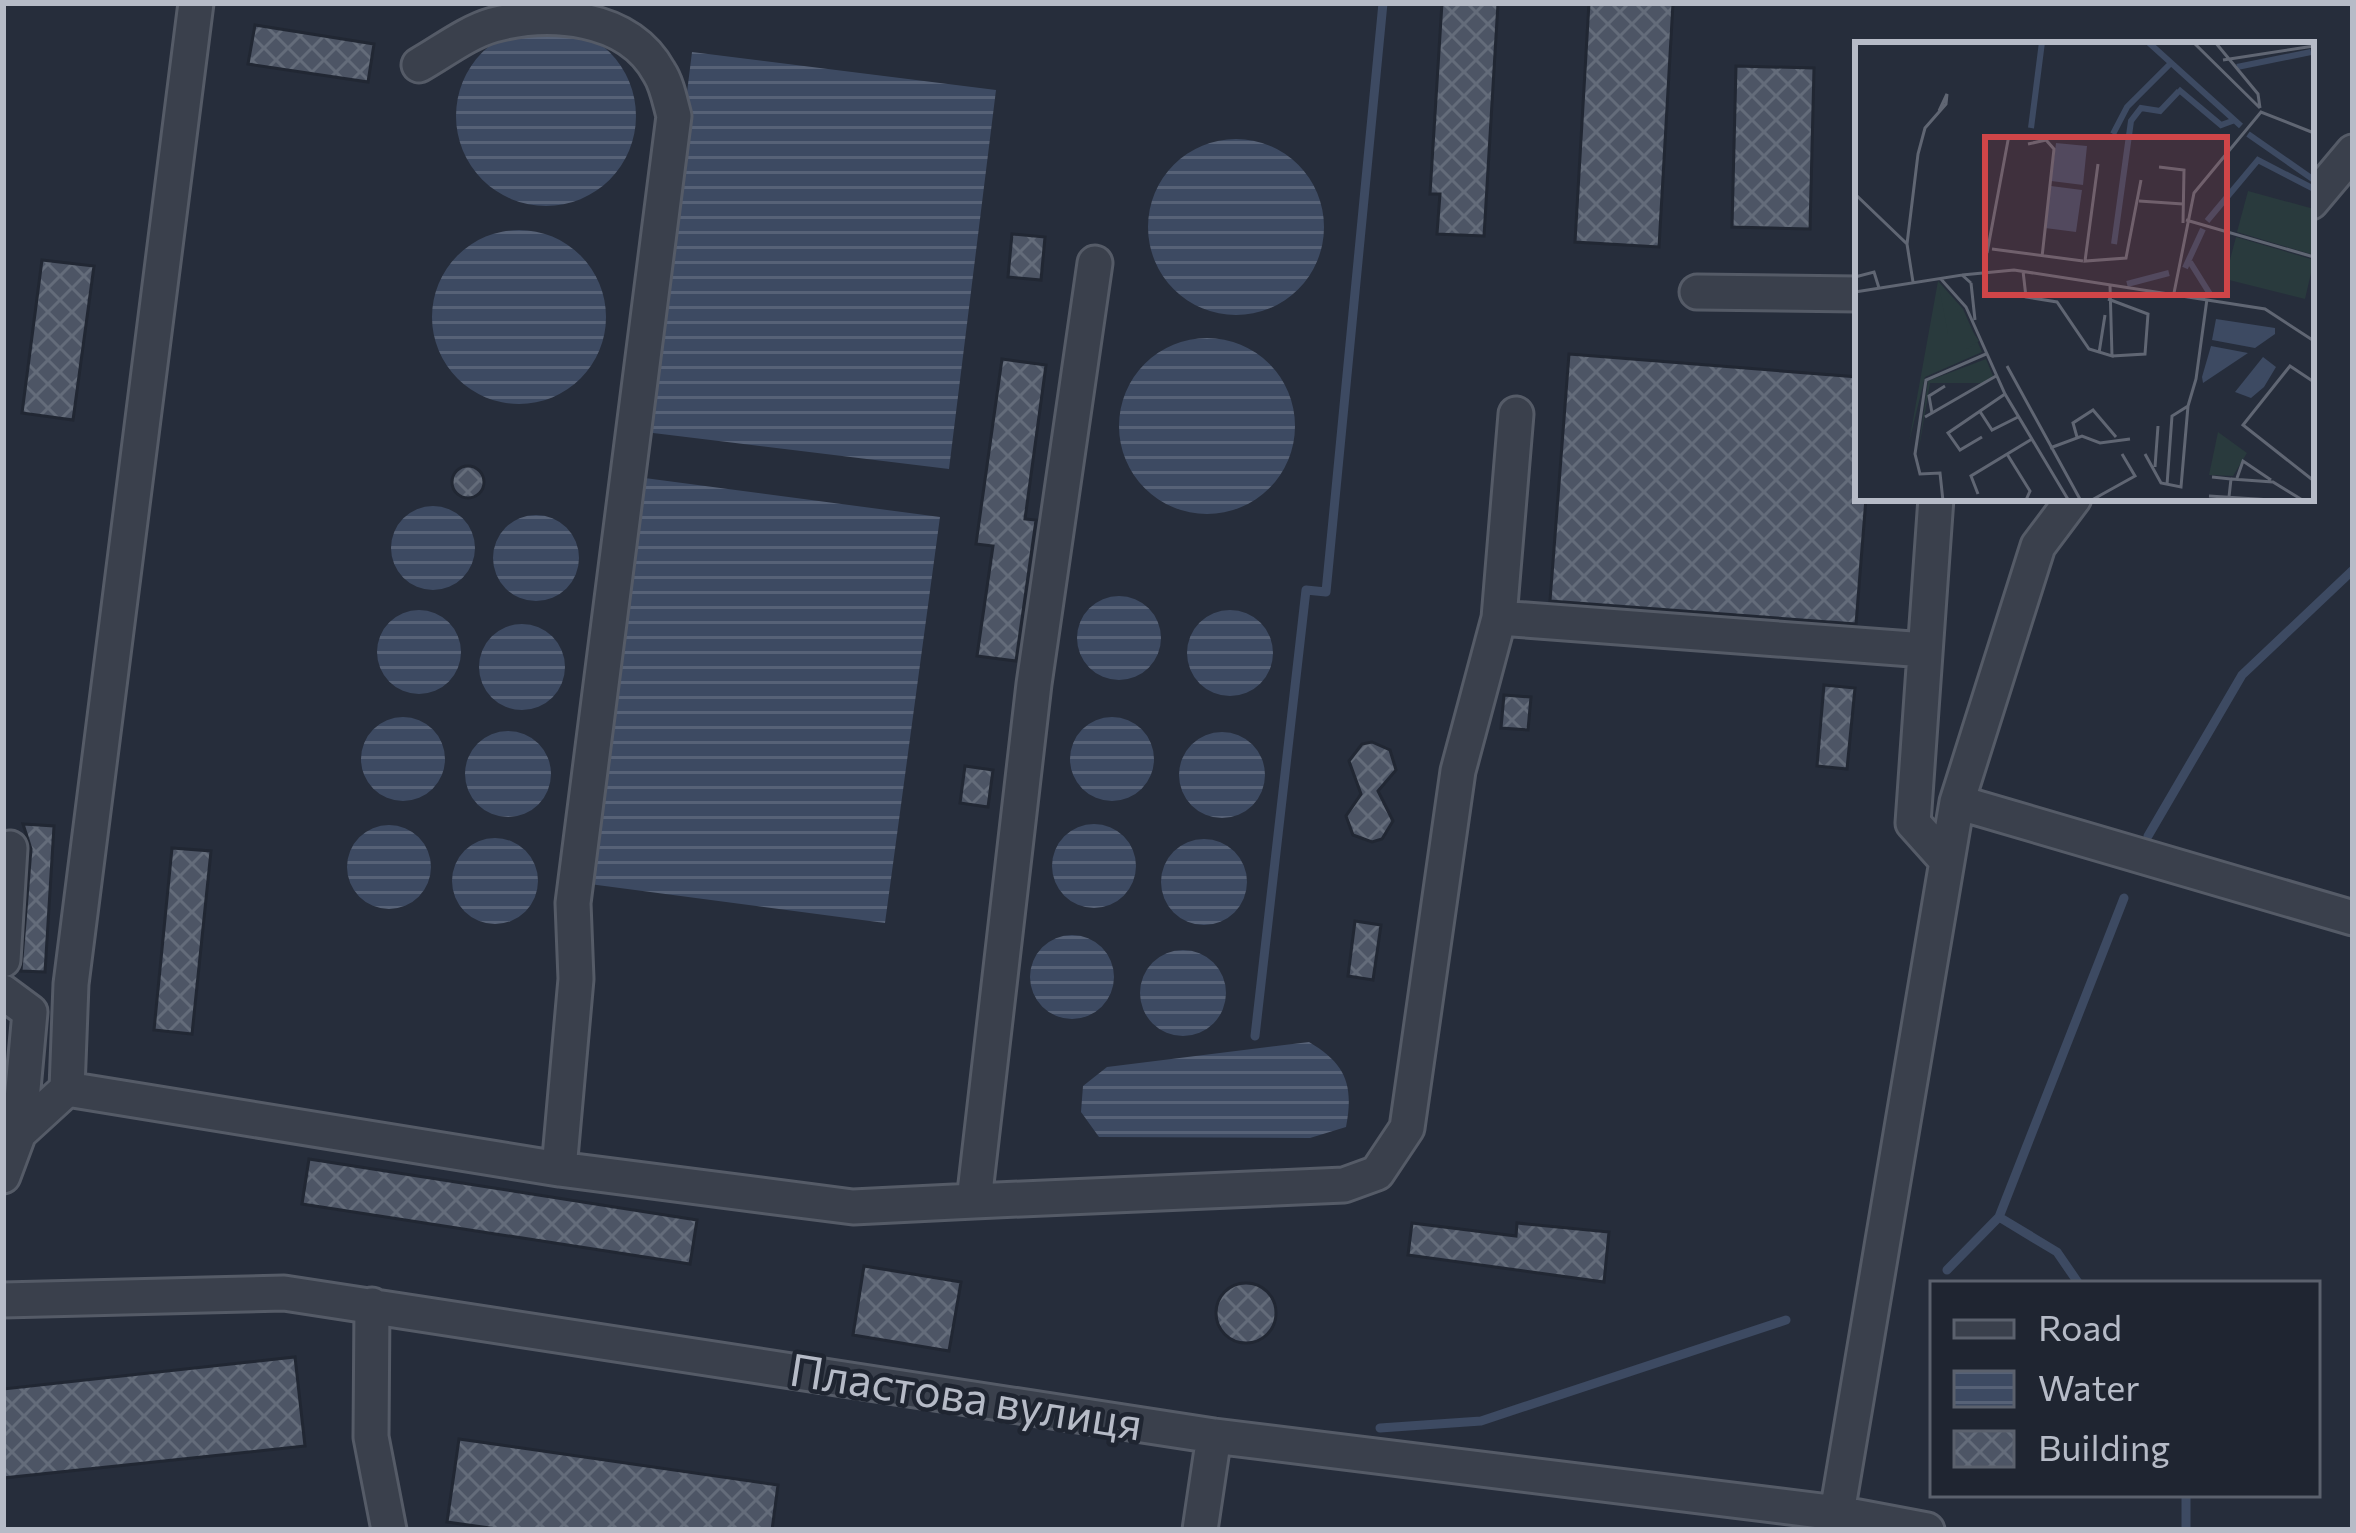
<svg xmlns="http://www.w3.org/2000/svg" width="2356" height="1533" viewBox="0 0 2356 1533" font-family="Commissioner,sans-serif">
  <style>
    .water { fill: url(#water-rules) }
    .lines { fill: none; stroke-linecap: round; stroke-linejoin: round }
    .stream { stroke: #3d4a62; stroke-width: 9 }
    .building { fill: url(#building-cross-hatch); stroke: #212733; stroke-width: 3 }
    .minor-casing { stroke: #555b67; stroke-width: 39 }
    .minor { stroke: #3a404c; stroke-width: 33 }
    .labels { text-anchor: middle; stroke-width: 9; stroke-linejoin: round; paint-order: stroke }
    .street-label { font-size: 45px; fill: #b6bbc7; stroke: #1f2531 }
    .inset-river { fill: none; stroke: #3d4a62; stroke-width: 6 }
    .inset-road { fill: none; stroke: #606673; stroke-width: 3 }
    .view { fill: #d04548; fill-opacity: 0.15; stroke: #d04548; stroke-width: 6 }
    .inset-edge { fill: none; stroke: #b6bbc7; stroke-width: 6 }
  </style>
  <defs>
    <pattern id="water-rules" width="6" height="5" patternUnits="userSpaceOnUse" patternTransform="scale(3)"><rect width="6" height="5" fill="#3d4a62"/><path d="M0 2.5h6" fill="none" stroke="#576277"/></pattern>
    <pattern id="building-cross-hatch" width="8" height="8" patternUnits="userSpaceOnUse" patternTransform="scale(3)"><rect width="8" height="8" fill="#4d5565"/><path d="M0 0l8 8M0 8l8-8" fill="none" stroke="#646c7a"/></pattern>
  </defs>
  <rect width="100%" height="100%" fill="#262d3b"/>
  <path class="water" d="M456 116a90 90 0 1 1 180 0a90 90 0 1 1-180 0Z
    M692 52 996 90 949 469 645 432Z
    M1148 227a88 88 0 1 1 176 0a88 88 0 1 1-176 0Z
    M432 317a87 87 0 1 1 174 0a87 87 0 1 1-174 0Z
    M1119 426a88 88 0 1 1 176 0a88 88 0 1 1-176 0Z
    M637 477 940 517 885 923 582 883Z
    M391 548a42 42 0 1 1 84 0a42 42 0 1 1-84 0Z
    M493 558a43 43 0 1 1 86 0a43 43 0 1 1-86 0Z
    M1077 638a42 42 0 1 1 84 0a42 42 0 1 1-84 0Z
    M1187 653a43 43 0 1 1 86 0a43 43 0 1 1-86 0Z
    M377 652a42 42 0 1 1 84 0a42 42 0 1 1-84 0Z
    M479 667a43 43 0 1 1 86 0a43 43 0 1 1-86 0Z
    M1070 759a42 42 0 1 1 84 0a42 42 0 1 1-84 0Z
    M361 759a42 42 0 1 1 84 0a42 42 0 1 1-84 0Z
    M465 774a43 43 0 1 1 86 0a43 43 0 1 1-86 0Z
    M1179 775a43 43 0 1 1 86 0a43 43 0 1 1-86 0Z
    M1052 866a42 42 0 1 1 84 0a42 42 0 1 1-84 0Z
    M347 867a42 42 0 1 1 84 0a42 42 0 1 1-84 0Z
    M452 881a43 43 0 1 1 86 0a43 43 0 1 1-86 0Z
    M1161 882a43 43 0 1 1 86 0a43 43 0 1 1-86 0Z
    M1030 977a42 42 0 1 1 84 0a42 42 0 1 1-84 0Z
    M1140 993a43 43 0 1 1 86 0a43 43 0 1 1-86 0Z
    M1309 1042C1346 1064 1354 1085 1346 1127L1310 1138 1099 1137 1081 1112 1083 1086 1107 1067Z"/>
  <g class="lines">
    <path class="stream" d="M2148 836 2242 675 2353 570
      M1255 1036 1306 590 1326 592 1383 3
      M1999 1217 2057 1252 2079 1284
      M1947 1270 1999 1217 2124 898
      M1380 1428 1481 1421 1786 1320
      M2186 1494V1530"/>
  </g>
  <path class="building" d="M1442 3H1498L1484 236 1437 234 1440 194H1430Z
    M1589 3H1673L1659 247 1575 242Z
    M255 25 374 44 368 82 248 64Z
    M1736 66 1814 68 1810 229 1732 227Z
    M1012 234 1045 237 1041 280 1008 277Z
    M42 260 94 266 73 420 22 413Z
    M1569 354 1858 377V498H1866L1856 624 1550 601Z
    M1002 359 1046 365 1025 519 1036 520 1016 661 977 656 993 546 976 544Z
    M452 482a16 16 0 1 1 32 0a16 16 0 1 1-32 0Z
    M1824 685 1855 688 1847 769 1817 766Z
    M1504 695 1531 697 1528 730 1501 728Z
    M1372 742 1390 750 1396 770 1378 791 1393 821 1382 839 1372 842 1353 835 1346 816 1361 794 1349 761 1362 744Z
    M965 766 993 770 988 807 960 803Z
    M23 824 54 826 45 972 21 971 31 849Z
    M172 848 211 851 192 1034 154 1030Z
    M1355 921 1381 925 1373 980 1348 976Z
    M309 1159 697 1220 690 1264 302 1204Z
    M1412 1223 1516 1236 1517 1223 1609 1232 1604 1282 1408 1255Z
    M864 1266 961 1282 949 1351 853 1335Z
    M1216 1313a30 30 0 1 1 60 0a30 30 0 1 1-60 0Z
    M295 1357 305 1446 3 1478V1389Z
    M459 1439 778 1485 772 1530H504L447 1522Z"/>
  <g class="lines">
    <g class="minor-casing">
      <path id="minor" d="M419 65C442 52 468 32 493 25 549 10 628 15 659 72 667 84 670 102 674 116L573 903 576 979 559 1169
        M2311 202 2353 152
        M1095 263 1034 684 974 1201 1344 1185 1377 1173 1407 1128 1458 771 1499 618 1516 414
        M1697 292 1858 294
        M1936 498 1913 823 1947 861
        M1499 618 1925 650
        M1957 802 2353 918
        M3 960 10 848
        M3 992 30 1012 19 1133 3 1176
        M67 1089 559 1169 853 1207 974 1201
        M19 1133 67 1089 71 984 196 3
        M3 1300 284 1293 1214 1436 1837 1513 1927 1530
        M372 1305 371 1437 389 1530
        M1837 1513 1957 802 2038 546 2074 498
        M1200 1530 1214 1436"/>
    </g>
    <use href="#minor" class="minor"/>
  </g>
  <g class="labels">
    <g class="street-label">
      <text transform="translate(966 1397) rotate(9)" y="16">Пластова вулиця</text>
    </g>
  </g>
  <g transform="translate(1855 42)">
    <rect width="459" height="459" fill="#262d3b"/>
    <path d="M83 239 108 267 127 310 70 335 54 400ZM131 317 138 334 128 341H75L63 412 73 339ZM363 390 392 411 378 434 354 433Z" fill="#293a3d"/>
    <path d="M393 149 459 167V213L382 190ZM381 195 459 218 450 257 370 237Z" fill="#293a3d"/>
    <path d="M83 239 124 299 110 308 93 292Z" fill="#293a3d"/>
    <path d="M201 101 232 104 228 143 196 139ZM196 144 227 148 221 190 190 186ZM361 277 420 286V292L400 306 357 298ZM356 304 393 311 348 341 347 335ZM408 315 421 325 409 345 396 356 380 350Z" fill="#3d4a62"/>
    <path class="inset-river" d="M293 0 386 84M382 25 456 10M323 47 366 83 380 78M176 86 187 0M258 92 272 65 316 21M393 92 459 138M352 179 403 118 459 147M259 202 276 79 286 66 305 69 324 49M335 220 355 252M330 226 348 187M272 242 314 231"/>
    <path class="inset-road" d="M338 0 405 66M360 0 403 52 405 66M368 18 459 4M173 102 191 98 199 107 187 215M243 122 230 219 271 216 286 138M304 125 329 128 328 181M0 152 52 202 58 240M284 159 328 162M331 178 459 215M52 202 63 112 70 86 91 62 92 52 84 69M137 207 228 219M132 211 154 93M129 229 131 182M168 229 171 255 202 260 234 307 257 314 255 243M107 233 159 228 410 267 459 299M0 235 19 230 24 246M85 236 111 265 150 352 214 459M116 241 120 278M0 250 107 233 116 241M319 251 339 151 406 70 459 91M253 257 293 272 290 312 257 314M244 311 250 273M152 324 226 459M459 340 435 324 388 383 459 439M124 368 137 388 163 375M77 371 74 354 90 344M70 375 141 334M127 395 105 408 93 391 150 352M222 395 218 381 238 368 261 395M195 406 227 394 245 401 275 397M152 412 175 449 171 458M290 412 306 441 326 445 333 364M300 425 303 384M357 435 376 437 374 455M382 436 388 419 416 438M376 437 418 440 449 459M312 443 317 374 333 364 341 337 352 257M123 452 116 434 177 397M354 454 432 459M88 459 85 431 65 432 60 412 71 338 131 312M235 459 280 434 267 412"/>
    <path class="view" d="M130 95H372V253H130Z"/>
    <rect width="459" height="459" class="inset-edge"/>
  </g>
  <rect width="2356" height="1533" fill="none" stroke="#b6bbc7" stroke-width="12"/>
  <rect x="1930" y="1281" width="390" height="216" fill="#1f2531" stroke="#5b616d" stroke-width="3"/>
  <rect x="1954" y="1320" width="60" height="18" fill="#3a404c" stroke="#5b616d" stroke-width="3"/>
  <text x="2038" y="1341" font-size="36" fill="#b6bbc7">Road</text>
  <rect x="1954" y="1371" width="60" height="36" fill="url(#water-rules)" stroke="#5b616d" stroke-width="3"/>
  <text x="2038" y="1401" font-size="36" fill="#b6bbc7">Water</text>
  <rect x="1954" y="1431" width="60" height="36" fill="url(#building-cross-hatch)" stroke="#5b616d" stroke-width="3"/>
  <text x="2038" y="1461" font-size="36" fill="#b6bbc7">Building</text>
</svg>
